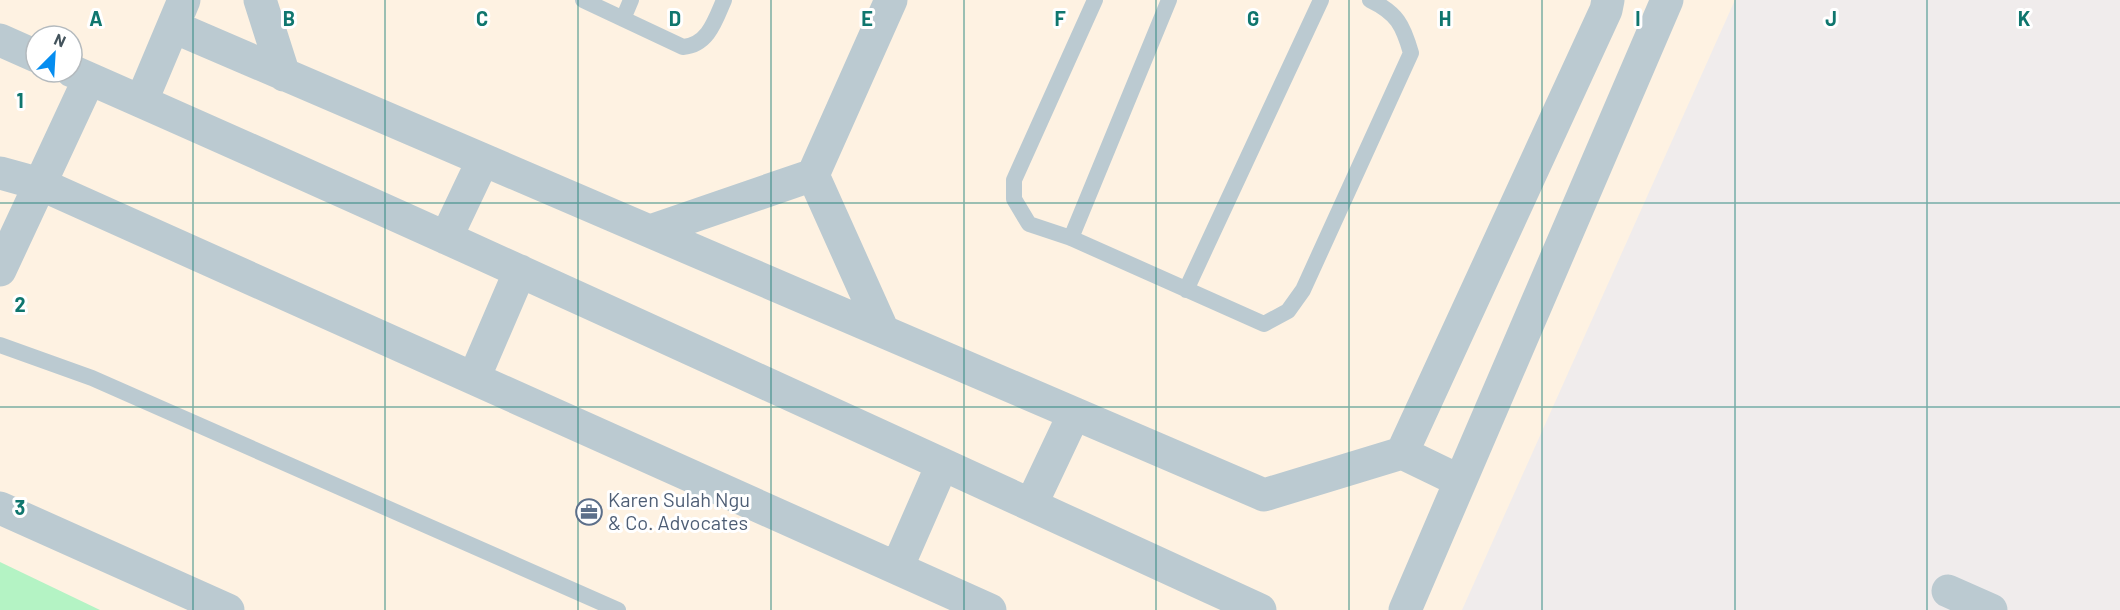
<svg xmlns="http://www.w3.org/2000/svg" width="2120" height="610" viewBox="0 0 2120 610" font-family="Barlow,sans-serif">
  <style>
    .commercial { fill: #fef2e2; fill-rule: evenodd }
    .green { fill: #b4f3c4 }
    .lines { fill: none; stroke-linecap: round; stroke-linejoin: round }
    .lane { stroke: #bbcad1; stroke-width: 16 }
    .street { stroke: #bbcad1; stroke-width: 33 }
    .grid { fill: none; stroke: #0f766e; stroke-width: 1.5; stroke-opacity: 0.55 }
    .labels { text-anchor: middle; stroke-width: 6; stroke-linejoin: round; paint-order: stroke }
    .service-label { font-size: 20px; fill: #4e5e75; stroke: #fff; text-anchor: start }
    .grid-label { font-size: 20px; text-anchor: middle; font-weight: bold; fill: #0f766e; stroke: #fff; stroke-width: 6; stroke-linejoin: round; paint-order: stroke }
  </style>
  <rect width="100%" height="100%" fill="#f0ecec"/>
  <path class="commercial" d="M0 0H1735L1462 610H0ZM36 36H72V72H36Z"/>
  <path class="green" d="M0 562 100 610H0Z"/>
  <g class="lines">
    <path class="lane" d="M583 0 683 47C708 45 715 21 724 0
      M1095 0 1014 180V199L1029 224 1071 238 1264 324 1288 311 1303 290 1411 53C1403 25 1397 13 1370 0
      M623 19 631 0
      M1071 238 1169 0
      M1186 290 1321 0
      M0 345 92 378 618 610"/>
    <path class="street" d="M260 0 284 75
      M174 27 1264 495 1402 453 1460 481
      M0 40 36 56
      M72 71C470 246 865 429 1260 610
      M142 100 184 0
      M0 173 40 184 990 610
      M813 175 883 331
      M650 231 813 175 891 0
      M446 238 483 160
      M0 270 89 79
      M474 378 520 271
      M1402 453 1606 10 1608 0
      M1031 505 1074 414
      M0 508 228 610
      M897 568 942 465
      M1948 591 1991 610
      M1405 610 1667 0"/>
  </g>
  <path class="grid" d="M193 0V610M385 0V610M578 0V610M771 0V610M964 0V610M1156 0V610M1349 0V610M1542 0V610M1735 0V610M1927 0V610M0 203H2120M0 407H2120"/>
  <defs>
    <g id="office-ring" transform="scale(1.35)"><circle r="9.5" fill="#fff" stroke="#5c6f8a" stroke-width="1.5"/><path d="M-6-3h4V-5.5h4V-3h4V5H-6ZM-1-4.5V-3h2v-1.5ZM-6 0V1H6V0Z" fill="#5c6f8a"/></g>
  </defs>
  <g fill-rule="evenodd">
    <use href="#office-ring" x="589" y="512"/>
  </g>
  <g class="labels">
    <g class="service-label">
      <text x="608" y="507">Karen Sulah Ngu<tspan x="608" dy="23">&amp; Co. Advocates</tspan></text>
    </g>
  </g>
  <g class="grid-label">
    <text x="96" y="26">A</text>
    <text x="289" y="26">B</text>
    <text x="482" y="26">C</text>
    <text x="675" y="26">D</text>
    <text x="867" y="26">E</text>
    <text x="1060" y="26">F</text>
    <text x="1253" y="26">G</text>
    <text x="1445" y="26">H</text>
    <text x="1638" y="26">I</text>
    <text x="1831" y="26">J</text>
    <text x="2024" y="26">K</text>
    <text x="20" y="108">1</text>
    <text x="20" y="312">2</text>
    <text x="20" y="515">3</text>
  </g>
  <g transform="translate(54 54) rotate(24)"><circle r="28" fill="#ffffff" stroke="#b4babe" stroke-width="1.5"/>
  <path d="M0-4.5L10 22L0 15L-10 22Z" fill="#058df0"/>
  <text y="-9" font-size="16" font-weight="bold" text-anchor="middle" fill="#43535c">N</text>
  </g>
</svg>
